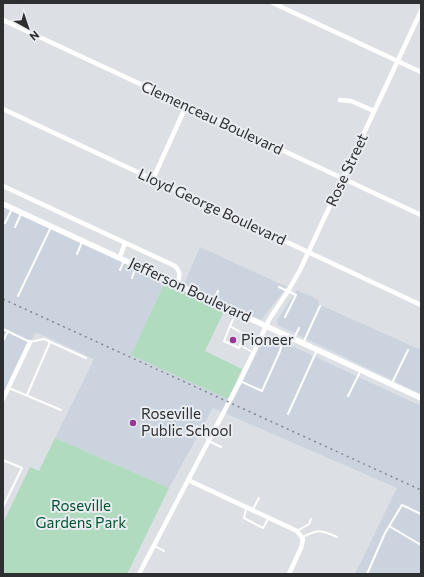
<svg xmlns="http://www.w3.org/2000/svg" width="424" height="577" viewBox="0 0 424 577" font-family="Commissioner,sans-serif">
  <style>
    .built { fill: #cad3de }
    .green { fill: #b0dbbe }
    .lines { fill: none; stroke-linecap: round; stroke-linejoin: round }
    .service { stroke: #fff; stroke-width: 2 }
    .minor { stroke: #fff; stroke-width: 4.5 }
    .tertiary { stroke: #fff; stroke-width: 5.5 }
    .rail { stroke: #84868a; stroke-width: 1.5; stroke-dasharray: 2 4; stroke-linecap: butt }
    .poi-dot { fill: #9c3497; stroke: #e9edf2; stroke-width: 1.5 }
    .labels { text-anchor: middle; stroke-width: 4; stroke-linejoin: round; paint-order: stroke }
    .street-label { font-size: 15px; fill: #2e2f31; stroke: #e9edf2 }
    .poi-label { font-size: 15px; fill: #2e2f31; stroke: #e9edf2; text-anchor: start }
    .park-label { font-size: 15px; fill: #00542e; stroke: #e9edf2 }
  </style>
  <rect width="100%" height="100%" fill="#dce0e5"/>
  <path class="built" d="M3 207 165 282 131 355 233 401 266 334 421 406V574H355L397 488 213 408 169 488 55 438 94 359 36 332 30 342 3 399Z
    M200 247 287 287 261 320 184 284Z
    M297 290 319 300 318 304 421 350V394L278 325 277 320Z"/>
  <path class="green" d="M165 282 225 309 205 351 242 369 228 399 131 355Z
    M55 438 169 488 127 574H3V523L30 467 39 471Z"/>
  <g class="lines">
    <path class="service" d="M5 223 12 209
      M15 227 21 214
      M77 254 82 242
      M120 270 124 261
      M132 278 136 266
      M279 287 296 295 285 317
      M18 296 51 227
      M214 300 218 291
      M236 313 230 326 245 335 240 345 252 352
      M230 326 224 341 239 348 240 346
      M3 329 30 342 44 339 86 358
      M294 338 299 328
      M3 341 8 331
      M304 341 320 306
      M240 381 262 391 280 351 284 335
      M392 383 408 350
      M9 388 61 410
      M27 395 50 342
      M348 396 360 372
      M288 414 317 350
      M197 426 209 441 221 447
      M3 460 22 468 3 507
      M246 509 244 518 263 528 268 519
      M253 509 259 498
      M389 526 421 545
      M297 531 309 524 311 519
      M302 537C319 530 319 529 337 537
      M155 546 164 551
      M367 574 385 533 402 505 421 514"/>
    <path class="minor" d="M273 3 421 72
      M3 20 421 215
      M340 100 351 101 374 111
      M3 109 421 305
      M153 179 186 106
      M3 186 175 266C181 272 180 276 177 284
      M120 257 125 243
      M3 399 30 342
      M188 480 297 531 303 539 301 548 289 574
      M139 574 240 381 270 318 288 291 300 270 421 11"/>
    <path class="tertiary" d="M3 204 421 398"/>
    <path class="rail" d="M3 299 421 490"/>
  </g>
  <g class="poi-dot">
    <circle cx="233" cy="340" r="4"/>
    <circle cx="133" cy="423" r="4"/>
  </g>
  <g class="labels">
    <g class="street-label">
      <text transform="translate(212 118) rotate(25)" y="5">Clemenceau Boulevard</text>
      <text transform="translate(347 170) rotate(-65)" y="5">Rose Street</text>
      <text transform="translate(212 207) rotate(25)" y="5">Lloyd George Boulevard</text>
      <text transform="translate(190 290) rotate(25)" y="5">Jefferson Boulevard</text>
    </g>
    <g class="poi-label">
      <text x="241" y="345">Pioneer</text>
      <text x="141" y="419">Roseville<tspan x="141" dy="17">Public School</tspan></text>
    </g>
    <g class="park-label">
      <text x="81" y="511">Roseville<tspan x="81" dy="17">Gardens Park</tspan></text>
    </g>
  </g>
  <rect width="424" height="577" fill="none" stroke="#2e2f31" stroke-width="8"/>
  <g transform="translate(28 28) rotate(140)" stroke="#e9edf2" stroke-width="3" paint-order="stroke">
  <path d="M0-3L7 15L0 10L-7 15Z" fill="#2e2f31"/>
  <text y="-6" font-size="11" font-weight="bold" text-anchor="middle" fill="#2e2f31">N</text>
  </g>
</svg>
